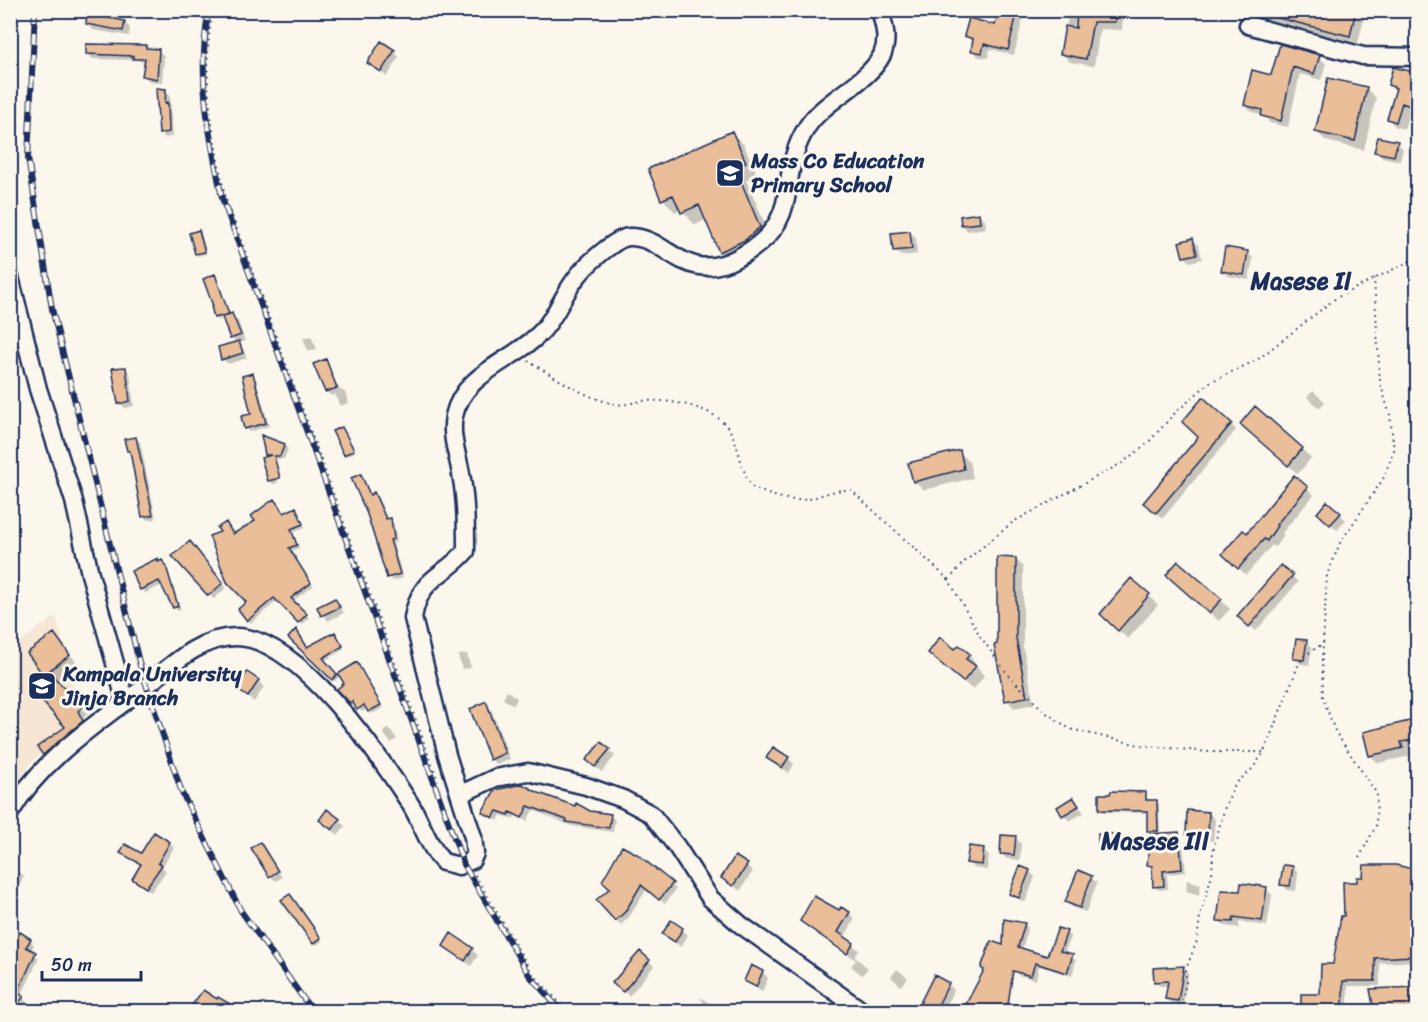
<svg xmlns="http://www.w3.org/2000/svg" width="1428" height="1022" viewBox="0 0 1428 1022" font-family="Sriracha,sans-serif">
  <style>
    .built { fill: #f6e6d3 }
    .shadow { fill: #0003 }
    .building { fill: #e9be99; stroke: #1b2f5e; stroke-width: 1.5 }
    .lines { fill: none; stroke-linecap: round; stroke-linejoin: round }
    .minor-casing { stroke: #1b2f5e; stroke-width: 21 }
    .path { stroke: #1b2f5e; stroke-width: 2; stroke-dasharray: 1.5 4.5; stroke-linecap: butt }
    .minor { stroke: #fbf7ec; stroke-width: 16 }
    .rail-casing { stroke: #1b2f5e; stroke-width: 6 }
    .rail { stroke: #fbf7ec; stroke-width: 4; stroke-dasharray: 11; stroke-linecap: butt }
    .labels { text-anchor: middle; stroke-width: 6; stroke-linejoin: round; paint-order: stroke }
    .poi-label { font-size: 21px; font-weight: bold; fill: #1b2f5e; stroke: #fbf7ec; text-anchor: start }
    .quarter-label { font-size: 24px; font-weight: bold; fill: #1b2f5e; stroke: #fbf7ec }
  </style>
  <rect width="100%" height="100%" fill="#fbf7ec"/>
  <filter id="ink" filterUnits="userSpaceOnUse"><feTurbulence type="fractalNoise" baseFrequency=".0167" numOctaves="2"/><feDisplacementMap in="SourceGraphic" scale="12" xChannelSelector="R" yChannelSelector="G"/><feConvolveMatrix kernelMatrix="1 2 1 2 8 2 1 2 1" color-interpolation-filters="sRGB"/></filter>
  <g filter="url(#ink)">
    <path class="built" d="M56 616 82 724 32 761 11 795V649Z"/>
    <path class="shadow" d="M1000 10H1020L1024 15 1014 55 990 49 988 58 979 57 973 51 974 42 966 36 996 27Z
      M1054 10H1115L1123 18 1122 30 1100 29 1094 66 1070 62 1062 54 1068 16 1061 17Z
      M1262 10H1362L1365 14 1358 43 1269 21Z
      M1409 10H1418V23L1408 17Z
      M124 22 130 28 129 36 93 30 87 24Z
      M1281 46 1319 57 1326 64 1321 80 1300 74 1288 127 1270 123 1263 115 1252 112 1245 105 1272 77Z
      M145 47 149 50 159 51 164 56 162 83 149 81 144 75 146 63 136 60 93 59 87 54Z
      M394 51 399 57 387 77 369 63Z
      M1418 75V113L1410 110 1404 129 1396 127 1388 119 1396 92 1390 85Z
      M1367 89 1376 98 1364 150 1326 141 1317 132Z
      M166 91 170 95 173 136 165 138 161 134Z
      M732 133 744 145 757 174 746 180 772 240 733 263 720 251 707 219 695 225 681 209 675 212 663 199Z
      M1397 143 1403 149 1400 161 1382 157 1376 151Z
      M782 164 784 166 782 176 776 167Z
      M979 214 985 220 986 228 968 231 962 225Z
      M199 232 206 254 197 256 191 234Z
      M910 232 916 238 917 254 901 256 895 250Z
      M1193 240 1199 246 1202 259 1190 262 1184 256Z
      M1247 252 1253 258 1249 280 1228 276 1222 270Z
      M214 276 230 316 238 321 245 341 240 343 247 358 228 364 223 359 237 343 232 338 224 318 218 320 215 318Z
      M311 336 317 349 308 351 303 338Z
      M325 361 340 390 345 392 349 403 340 406 335 394 331 396 327 392 315 365Z
      M125 368 130 373 134 406 125 408 120 403Z
      M252 375 256 379 269 426 249 432 246 428 253 415Z
      M1313 391 1325 402 1319 408 1307 397Z
      M1231 424 1236 430 1163 518 1151 509 1200 437Z
      M342 428 355 452 348 456 345 454Z
      M1251 433 1302 449 1311 458 1298 474Z
      M136 439 140 442 156 519 147 520 144 516 132 455 128 451Z
      M284 445 288 449 284 459H277L282 482 277 459H273L278 483 273 484 269 480 270 457 266 454Z
      M959 452 969 461 973 478 924 490 915 481Z
      M361 476 372 496 374 494 378 498 388 520 394 524 397 542 393 543 403 578 393 581 389 577Z
      M1307 488 1314 495 1282 533 1284 535 1275 547 1272 545 1246 575 1231 561 1248 535Z
      M295 509 305 527 293 533 299 548 291 551 313 586 293 601 309 618 302 625 278 600 251 623 240 610 248 602 234 536Z
      M1340 514 1346 520 1337 530 1325 519Z
      M195 548 226 588 214 599 209 595Z
      M1016 559 1023 567V647L1034 704 1014 708 1007 700 998 645Z
      M158 560 166 565 181 610 178 611 174 607 162 585 145 593 141 589Z
      M1292 576 1298 582 1256 631 1239 616Z
      M1132 580 1158 605 1128 639 1111 624Z
      M1177 584 1221 600 1230 609 1219 621Z
      M335 600 344 613 328 621 319 608Z
      M54 635 78 664 56 681 88 714 83 718 86 721 50 760 39 747 68 727 45 674Z
      M337 636 344 649 324 661 339 677 335 681 290 638 308 648Z
      M1306 641 1312 647 1309 665 1301 664 1295 658Z
      M955 651 969 655 984 676 973 690 930 653Z
      M467 654 471 668 462 669 458 655Z
      M356 664 383 708 372 714 368 708 362 712 339 689Z
      M10 676 17 689 10 692Z
      M258 681 264 687 254 702 237 689Z
      M507 691 517 698 514 705 503 699Z
      M485 703 491 709 510 759 497 765 491 759 479 732 482 731Z
      M1418 721V748L1409 750 1410 756 1378 763 1370 755Z
      M389 728 397 739 391 743 383 733Z
      M601 744 615 756 602 772 594 766Z
      M768 758H788L794 764 789 773Z
      M1146 793 1148 802 1159 804 1160 835 1178 834 1182 838 1186 872 1167 874 1168 889 1159 890 1155 886 1153 869 1149 865 1152 833 1148 830V813L1103 812 1100 809Z
      M538 795 589 812 610 815 615 820 613 832 572 826 533 810 527 821 515 815 514 819 501 815 498 821 484 811Z
      M1073 799 1084 813 1069 821 1059 808Z
      M327 811 345 826 338 835 327 826Z
      M1209 813 1215 819 1213 841 1193 840 1187 834Z
      M1115 836 1118 849H1102L1100 846Z
      M1015 838 1021 844 1020 860 1007 859 1001 853Z
      M169 843 174 848 162 867 166 871 151 892 134 879 142 866 122 853 142 855Z
      M260 844 282 877 276 881 270 876Z
      M983 850 989 856 987 870 974 868 968 862Z
      M636 856 676 889 665 904 647 889 629 917 621 925 598 900 611 888Z
      M736 858 753 871 740 891 723 877Z
      M10 866 24 876 15 895 10 892Z
      M1293 867 1298 873 1296 891 1288 890 1282 884Z
      M1395 867 1418 871V961L1380 963V986H1348V1012H1302L1303 996H1322L1334 966 1346 918 1359 884Z
      M1029 871 1035 877 1025 903 1011 894Z
      M1091 877 1097 883 1086 912 1073 908 1067 902Z
      M1187 880 1201 884 1199 895 1186 891Z
      M1266 889 1272 895 1267 926 1239 922V928L1225 926 1219 920 1241 893Z
      M292 899 322 941 317 945 314 943Z
      M840 912 849 913 855 919 844 938 859 950 855 957 868 968 862 975 851 966 856 960 801 921Z
      M1024 924 1028 928 1022 950 1048 957 1066 933 1071 937 1064 953 1076 960 1072 976 1039 966 1036 980 1018 975 1012 969 998 1012H962L985 970Z
      M682 929 688 935 681 947 664 934Z
      M451 935 478 955 471 966 445 946Z
      M30 940 34 945 30 951 39 958 21 997 27 1002 18 1011 10 1004 15 943Z
      M649 961 654 966 629 996 620 988Z
      M1183 968 1188 973 1183 1005 1171 1003 1166 998 1169 986H1160L1155 981Z
      M897 969 908 978 901 986 891 977Z
      M763 972 768 978 762 992 746 981Z
      M948 984 954 990 943 1012H933L922 1003Z
      M1415 989 1418 991V1012H1372L1371 991Z
      M700 997 722 1012H704L706 1008Z
      M219 999 232 1008 229 1012H202L197 1007Z
      M116 1001 137 1012H125Z
      M648 1004 657 1012H642Z"/>
    <path class="building" d="M999 10H1018L1008 50 984 44 982 53 971 51 973 39 964 36 969 18 995 25Z
      M1077 10H1115V22H1093L1086 59 1060 54 1065 26 1076 28Z
      M1267 10H1356L1350 36 1266 15Z
      M87 14 125 21 123 31 86 24Z
      M381 41 395 50 381 72 367 63Z
      M86 44 146 45V48L159 49 157 79 142 76 145 59H133V56L86 54Z
      M1280 44 1320 55 1314 74 1293 67 1281 121 1261 116 1262 110 1244 105 1252 70 1271 75Z
      M1393 67 1418 73V109L1402 103 1396 122 1387 119 1396 88 1388 85Z
      M1328 78 1367 87 1355 141 1315 132Z
      M156 88 166 89 165 103 168 102 169 132 159 134Z
      M732 131 746 162 735 167 760 227 745 240 719 252 699 205 681 213 673 195 661 200 648 169Z
      M1378 137 1398 141 1394 156 1374 152Z
      M979 213 980 223 961 225 960 216Z
      M199 230 205 252 195 254 189 233Z
      M910 231 912 249 893 251 891 233Z
      M1193 238 1197 254 1183 257 1179 242Z
      M1225 247 1248 251 1244 275 1221 271Z
      M215 274 229 314 214 318 211 306H213L203 279Z
      M232 313 241 335 230 339 222 317Z
      M239 341 243 353 221 360 218 347Z
      M326 359 337 388 325 392 313 364Z
      M126 367 130 401 118 404 112 368Z
      M253 373 266 423 244 429 241 416 251 414 242 376Z
      M1203 397 1232 423 1156 513 1143 503 1198 437 1182 422Z
      M1255 406 1303 448 1288 466 1240 424Z
      M342 427 354 450 344 455 332 431Z
      M261 435 285 444 280 456H274L280 478 268 481 261 458 271 455H265Z
      M136 437 153 515 142 517 130 451H127L124 439Z
      M960 450 964 469 913 482 908 463Z
      M361 474 370 495 374 492 386 519 391 518 394 539 390 540 400 574 387 578 367 514 351 478Z
      M1294 475 1308 487 1276 525 1277 526 1267 541 1264 539 1238 569 1222 554 1243 530 1247 533Z
      M274 499 284 513 296 507 303 524 291 529 297 545 289 548 311 583 291 598 307 614 298 623 274 598 247 621 238 609 246 602 227 582 209 536 220 532 217 528 226 522 233 534 255 521 251 516Z
      M1327 501 1341 513 1330 525 1317 513Z
      M190 541 223 583 208 596 172 556Z
      M997 557 1016 558V638L1027 697 1005 701 994 645 997 644Z
      M158 558V562L162 560 166 566 178 606 173 608 159 581 140 590 131 571Z
      M1178 561 1222 599 1209 613 1166 575Z
      M1281 565 1293 575 1249 627 1237 616Z
      M1131 578 1150 594 1118 631 1100 614Z
      M335 598 340 607 321 616 317 607Z
      M296 629 307 647 335 632 343 646 323 658 337 674 332 680 288 638Z
      M54 633 70 655 43 675 27 653Z
      M940 637 955 649 959 645 970 654 966 659 976 666 963 682 928 653Z
      M1296 639 1307 640 1304 660 1293 659Z
      M357 662 381 705 368 712 364 705 357 710 352 701 350 703 337 689 344 683 338 674Z
      M247 672 259 680 248 697 236 689Z
      M50 673 83 707 78 711 83 721 43 755 37 747 65 727 32 690Z
      M486 701 505 753 490 760 470 709Z
      M1418 719V739L1401 742 1403 748 1369 756 1363 732Z
      M601 742 610 749 595 767 586 760Z
      M773 747 789 757 782 768 766 758Z
      M522 784 539 793 575 806 576 803 590 811 611 814 609 828 566 822 567 820 528 806 522 818 510 812 509 815 497 811 493 818 482 812 495 790Z
      M1111 791 1146 792V800H1157L1158 831H1147V811L1099 810V794H1110Z
      M1073 797 1079 806 1062 816 1057 807Z
      M327 809 340 819 332 830 319 820Z
      M1187 810 1209 812 1208 836 1186 835Z
      M154 832 170 842 158 863 162 865 146 888 132 879 141 864 120 853 125 844 141 853Z
      M1179 832 1182 869 1163 871 1164 886 1153 887 1152 866 1147 865 1150 834Z
      M1098 834H1115L1116 847H1098Z
      M1001 835 1016 836 1014 855 1000 854Z
      M260 842 278 871 269 877 251 848Z
      M622 846 637 854 673 883 659 900 641 885 625 912 615 921 596 900 610 888 602 881Z
      M969 846 984 848 982 865 966 863Z
      M735 856 748 864 733 886 721 878Z
      M1283 865 1293 866 1290 886 1280 885Z
      M1364 865H1396L1417 870 1418 922 1412 923 1414 956 1375 958V981H1343V1011H1301V994H1320L1321 964H1333L1341 916H1344L1343 882H1357V877H1363Z
      M1020 866 1030 870 1019 898 1009 894Z
      M1078 870 1092 876 1080 908 1065 902Z
      M1241 883 1267 887 1262 921 1234 917 1233 922 1217 921 1221 890 1240 891Z
      M290 894 321 938 313 944 281 900Z
      M814 896 839 910 841 907 850 912 838 932 854 943 847 954 800 921Z
      M1004 919 1025 923 1018 947 1047 956 1058 928 1067 931 1060 951 1073 954 1067 973 1035 963 1031 976 1013 971 1007 1011 966 1004 984 970 981 968 991 941 1003 945Z
      M671 920 683 928 675 942 662 934Z
      M20 932 31 939 26 947 36 952 18 992 24 997 10 1011V939L15 941Z
      M451 933 473 948 465 961 443 946Z
      M640 951 650 960 623 992 612 983Z
      M751 965 763 971 756 987 744 981Z
      M1184 966 1178 1001 1165 999 1168 981 1154 982 1153 968Z
      M934 975 949 983 935 1011 920 1003Z
      M1416 987 1413 1011H1374L1370 989Z
      M203 990 217 999 218 997 230 1004 225 1011H201L192 1005Z"/>
    <g class="lines">
      <g class="minor-casing">
        <path id="minor" d="M1248 25 1363 56 1418 57
          M10 277 38 389 74 501 90 574 125 699
          M461 794 495 778 528 772 586 786 623 799 651 814 677 847 710 898 741 925 864 1012
          M10 813C41 759 99 722 146 686 172 665 200 637 236 637 298 637 378 754 409 802 421 820 428 846 443 862L459 866 472 860 475 853 473 837 447 755 413 618C420 576 443 578 466 551 466 526 466 500 461 474 458 455 450 437 454 416 464 371 516 361 543 330 557 314 564 293 577 277 586 265 616 237 630 237 669 237 684 287 739 257 807 220 774 180 807 127 824 100 868 83 882 55 889 40 884 25 880 10"/>
      </g>
      <path class="path" d="M213 10C200 74 213 134 225 197L438 781
        M528 361C554 376 584 398 615 404 623 406 634 402 642 401 667 399 703 405 722 421 741 438 738 469 753 488 770 495 790 503 809 499 824 495 834 489 851 490L949 580 980 636 1008 675 1045 712 1070 729 1139 745 1209 752H1264
        M949 580 963 563 1013 522 1122 463 1147 444 1174 414 1210 382 1257 360 1336 298 1418 257
        M1359 858 1376 826 1377 794 1335 731 1323 698 1322 660 1327 575 1340 543 1383 479 1394 450 1390 415 1380 382 1374 278
        M475 875 532 973 568 1012
        M1178 1012 1186 984V969L1197 941 1200 916 1212 874 1213 850 1225 807 1235 784 1253 768 1264 752 1298 666 1304 656 1324 643"/>
      <use href="#minor" class="minor"/>
      <g class="rail-casing">
        <path id="rail" d="M35 10 28 158 52 309 140 666 182 793 241 911 313 1012
          M209 10C196 74 209 135 222 198L464 865 529 975 562 1012"/>
      </g>
      <use href="#rail" class="rail"/>
    </g>
  </g>
  <defs>
    <g id="school-square" transform="scale(1.5)"><rect x="-9" y="-9" width="18" height="18" rx="4" fill="#1b2f5e" stroke="#fbf7ec"/><path d="M0-5L7-2L0 1L-7-2ZM-4 1L0 2.5L4 1V4Q0 6-4 4Z" fill="#fff"/></g>
    <g id="university-square" transform="scale(1.5)"><rect x="-9" y="-9" width="18" height="18" rx="4" fill="#1b2f5e" stroke="#fbf7ec"/><path d="M0-5L7-2L0 1L-7-2ZM-4 1L0 2.5L4 1V4Q0 6-4 4Z" fill="#fff"/></g>
  </defs>
  <g fill-rule="evenodd">
    <use href="#school-square" x="730" y="173"/>
    <use href="#university-square" x="42" y="686"/>
  </g>
  <g class="labels">
    <g class="poi-label">
      <text x="751" y="168">Mass Co Education<tspan x="751" dy="24">Primary School</tspan></text>
      <text x="63" y="681">Kampala University<tspan x="63" dy="24">Jinja Branch</tspan></text>
    </g>
    <g class="quarter-label">
      <text x="1301" y="289">Masese II</text>
      <text x="1155" y="849">Masese III</text>
    </g>
  </g>
  <rect width="1428" height="1022" fill="none" stroke="#fbf7ec" stroke-width="36"/>
  <rect x="18" y="18" width="1392" height="986" fill="none" stroke="#1b2f5e" stroke-width="2" filter="url(#ink)"/>
  <path d="M42 971v9h99v-9" fill="none" stroke="#1b2f5e" stroke-width="3"/>
  <text x="51" y="971" font-size="18" fill="#1b2f5e" stroke="#fbf7ec" stroke-width="4.5" paint-order="stroke">50 m</text>
</svg>
